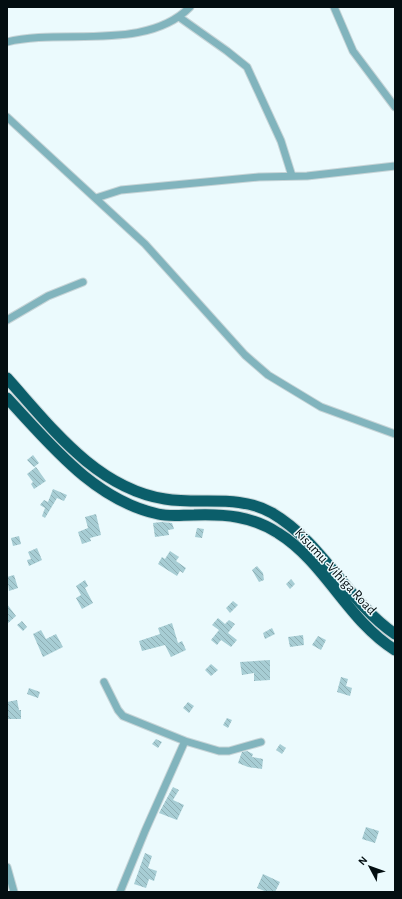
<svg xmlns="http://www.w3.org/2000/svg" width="402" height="899" viewBox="0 0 402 899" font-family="'Alegreya Sans',sans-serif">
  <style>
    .building { fill: url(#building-back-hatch) }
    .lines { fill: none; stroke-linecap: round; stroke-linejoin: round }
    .minor-casing { stroke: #c6d4d7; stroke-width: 9 }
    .highway-casing { stroke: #c6d4d7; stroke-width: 13 }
    .minor { stroke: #81b4bd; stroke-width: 7 }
    .highway { stroke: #0b5e6a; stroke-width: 11 }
    .labels { text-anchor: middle; stroke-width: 3; stroke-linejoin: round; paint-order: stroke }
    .street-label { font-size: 14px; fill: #030e11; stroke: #ebfafd }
  </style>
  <defs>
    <pattern id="building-back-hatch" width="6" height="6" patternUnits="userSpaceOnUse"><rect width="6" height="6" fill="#a7cdd4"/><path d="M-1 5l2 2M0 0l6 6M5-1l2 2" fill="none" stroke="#8eafb5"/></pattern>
  </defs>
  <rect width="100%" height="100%" fill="#ebfafd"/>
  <path class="building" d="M33 455 39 463 34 467 27 460Z
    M36 467 46 481 34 489 31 484 33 482 27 474Z
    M53 489 67 495 64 501 57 498 45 518 42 516 45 508 40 505 44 500 48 502Z
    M96 514 101 535 90 538 91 541 82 544 78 532 88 528 85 517Z
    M161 522 172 523 174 529 168 530 169 535 155 537 153 523Z
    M197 528 204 529 202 538 195 537Z
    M19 536 21 544 13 546 11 538Z
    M37 548 42 560 29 566 27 560 31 559 28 552Z
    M170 551 179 557 176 561 186 568 183 573 180 571 177 576 158 564 162 557 165 559Z
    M257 566 263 573 264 580 259 582 252 570Z
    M14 575 18 588 9 591 7 577Z
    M291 579 295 584 290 589 286 584Z
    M85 580 88 586 85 588 93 603 82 609 76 598 81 595 76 586Z
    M233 601 238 605 230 613 226 608Z
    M7 604 16 616 7 624Z
    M218 618 225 624 229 620 235 624 228 633 237 640 231 647 221 640 217 645 211 640 219 630 212 625Z
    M22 621 27 627 23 631 17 625Z
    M172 623 178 643 182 641 186 650 171 657 165 645 142 651 139 641 160 634 158 628Z
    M272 628 275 634 265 639 263 633Z
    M41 630 46 639 56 634 63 647 43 657 33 634Z
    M303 635 304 645 290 647 288 637Z
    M318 636 326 640 321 650 312 645Z
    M270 660V680L254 681V673L242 675 240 662Z
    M211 664 218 670 211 676 205 670Z
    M341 677 348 679 346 686 352 688 350 696 337 692Z
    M29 688 40 692 38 698 27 694Z
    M17 700 19 710H21V719H8L7 702Z
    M188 702 194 706 189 713 183 708Z
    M227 718 232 720 228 728 223 725Z
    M156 739 162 742 158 748 152 744Z
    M280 744 286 748 282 754 276 750Z
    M247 751 253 754 252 757 263 759 262 769 248 767 238 763 242 752Z
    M173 787 179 790 173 800 184 805 177 820 159 813Z
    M366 827 379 831 375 843 362 839Z
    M145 853 152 856 148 868 157 871 154 881 149 879 146 888 134 884Z
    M263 874 280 882 275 892H267L257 888Z"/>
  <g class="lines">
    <g class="minor-casing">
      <path id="minor" d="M334 7 353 51 395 107
        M179 17 227 51 247 67 281 141 292 176
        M7 42C62 28 146 52 190 7
        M7 117 145 244 245 355 268 375 321 407 395 434
        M96 198 121 190 259 177 307 176 395 166
        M7 320 48 296 83 282
        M104 682 118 710 123 716 185 741 145 831 120 892
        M185 741 219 751H229L261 742
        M7 867 14 892"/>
    </g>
    <g class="highway-casing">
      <path id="highway" d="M7 378C51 427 96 488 165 499 201 505 239 494 272 513 323 543 347 601 395 634
        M7 398C50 444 94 500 158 514 170 517 182 515 194 515 225 514 252 516 278 533 325 562 348 621 395 650"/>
    </g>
    <use href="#minor" class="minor"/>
    <use href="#highway" class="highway"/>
  </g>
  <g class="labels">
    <g class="street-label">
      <text transform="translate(336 571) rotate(47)" y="5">Kisumu -Vihiga Road</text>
    </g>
  </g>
  <rect width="402" height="899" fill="none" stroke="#030e11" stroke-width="16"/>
  <g transform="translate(370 867) rotate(311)" stroke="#ebfafd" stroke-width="3" paint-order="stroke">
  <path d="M0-3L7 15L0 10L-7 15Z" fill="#030e11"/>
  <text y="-6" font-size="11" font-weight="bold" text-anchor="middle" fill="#030e11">N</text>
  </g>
</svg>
